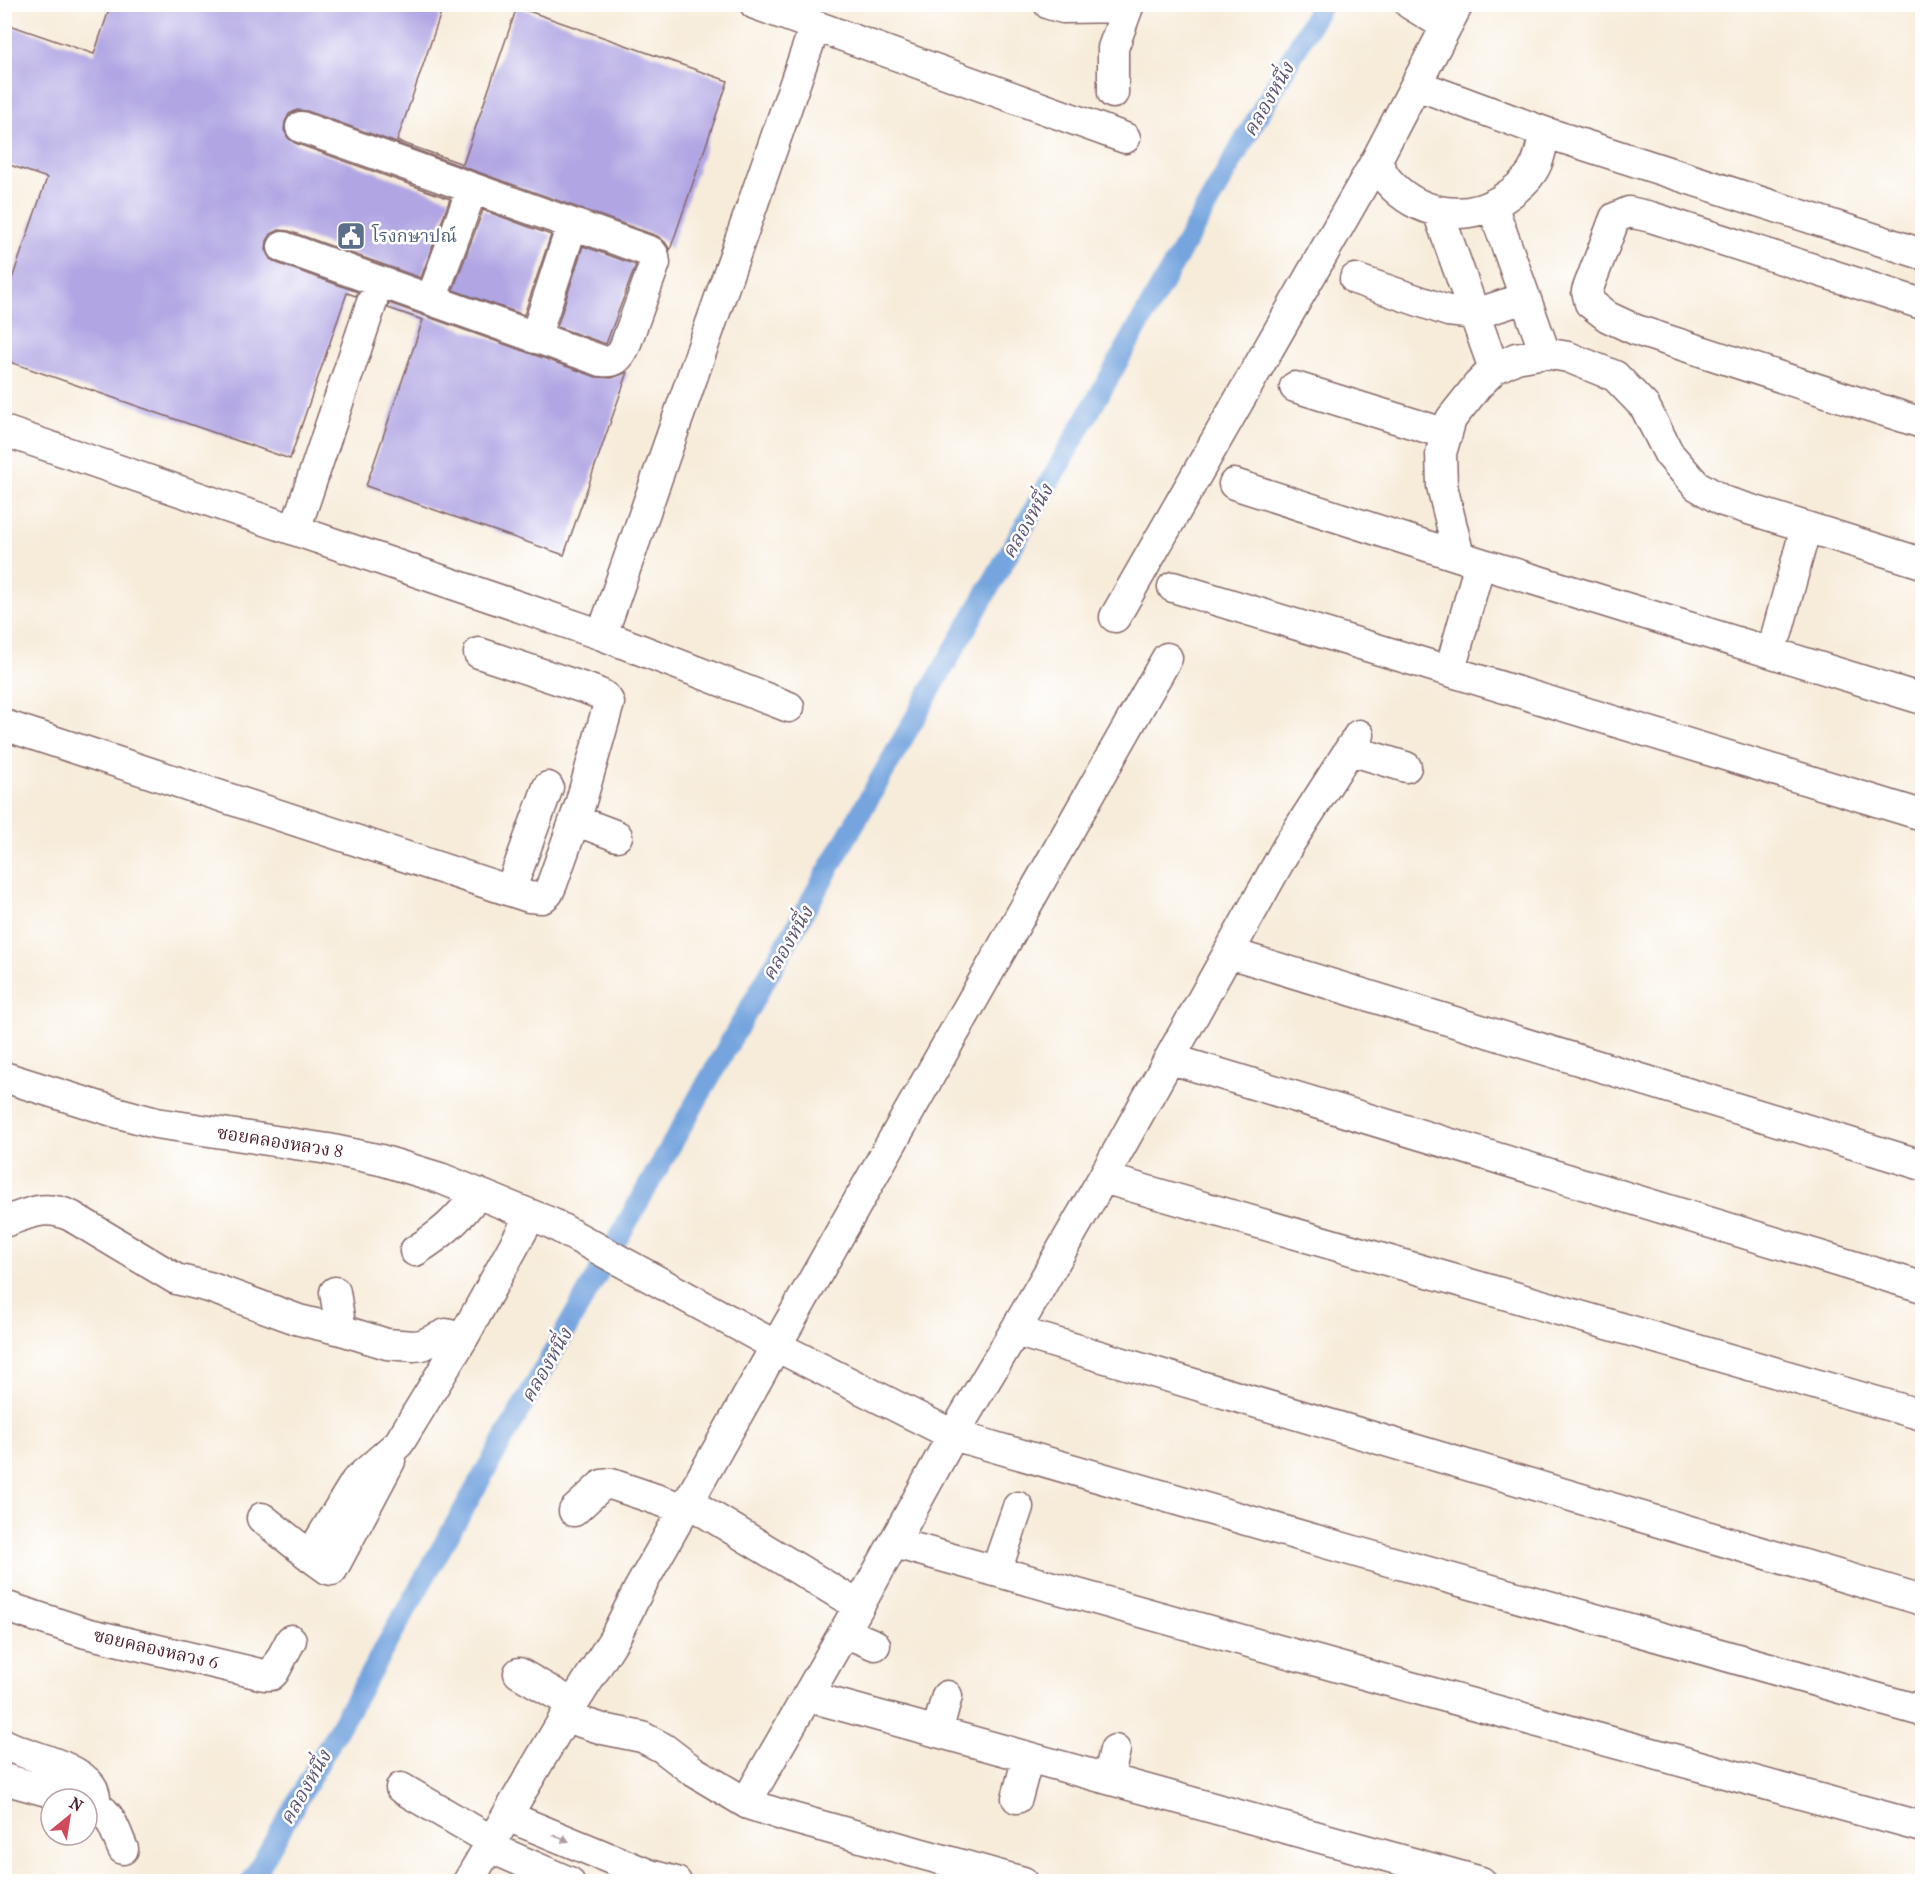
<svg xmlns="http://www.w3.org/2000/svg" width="1927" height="1886" viewBox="0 0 1927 1886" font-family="'IM FELL French Canon','Noto Serif Thai',serif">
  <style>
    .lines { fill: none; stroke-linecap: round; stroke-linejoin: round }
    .canal { stroke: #74a4de; stroke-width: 21 }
    .building { fill: #b1a6e3 }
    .minor-casing { stroke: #876768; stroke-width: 33 }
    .minor { stroke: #fff; stroke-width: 30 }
    .oneway { fill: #ae9aa0 }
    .labels { text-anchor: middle; stroke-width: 5; stroke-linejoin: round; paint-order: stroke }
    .service-label { font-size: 18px; fill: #4e5e75; stroke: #fff; text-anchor: start }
    .street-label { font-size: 18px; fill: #4a1f2b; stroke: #fff }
    .water-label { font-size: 20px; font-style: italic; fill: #5b5473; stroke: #fff }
  </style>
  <rect width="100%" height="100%" fill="#fff"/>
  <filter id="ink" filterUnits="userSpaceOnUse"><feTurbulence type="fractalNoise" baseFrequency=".0167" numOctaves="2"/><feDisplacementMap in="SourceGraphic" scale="12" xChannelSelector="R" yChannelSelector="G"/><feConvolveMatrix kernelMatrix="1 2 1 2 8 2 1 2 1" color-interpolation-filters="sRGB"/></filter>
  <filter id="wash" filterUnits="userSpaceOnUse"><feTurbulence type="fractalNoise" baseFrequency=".008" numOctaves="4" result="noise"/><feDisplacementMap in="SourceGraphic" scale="24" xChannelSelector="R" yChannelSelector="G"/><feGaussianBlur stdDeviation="1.35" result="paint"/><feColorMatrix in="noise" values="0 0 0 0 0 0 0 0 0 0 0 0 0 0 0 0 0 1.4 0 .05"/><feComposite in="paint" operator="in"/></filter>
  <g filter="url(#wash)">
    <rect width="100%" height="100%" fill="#f7ecda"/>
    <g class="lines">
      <path class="canal" d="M251 1882 1322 4"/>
    </g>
    <g id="blocks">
      <path class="building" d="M111 4H444L397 141 463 164 517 7 728 81 670 250 665 242 657 236 307 111 297 110 289 114 285 122 284 130 288 138 295 143 450 199 421 278 289 231 279 230 271 234 267 241 266 251 270 259 277 263 358 292 356 296 347 293 290 459 4 360V302L47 178 4 163V23L94 54Z
        M483 210 551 235 524 315 453 290Z
        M583 246 636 265 606 344 557 327Z
        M389 303 596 377 612 378 628 372 564 555 366 486 423 320 388 308Z"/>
    </g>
  </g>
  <g filter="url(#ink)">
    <use href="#blocks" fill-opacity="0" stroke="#876768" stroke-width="1.5"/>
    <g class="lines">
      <g class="minor-casing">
        <path id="minor" d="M755 4 1125 138
          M1049 4 1063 8 1128 7
          M1410 4 1446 26
          M1417 85 1544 132 1922 254
          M1113 93V48L1129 4
          M1376 161C1380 167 1383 175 1388 181 1417 214 1464 223 1501 200 1513 192 1525 183 1532 172 1540 160 1542 145 1544 132
          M1492 205 1545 353
          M1438 212 1494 369
          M283 247 602 361C615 363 620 357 625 346L655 263 654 256 651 252 301 127
          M1355 279 1448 311 1475 314 1525 298
          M431 300 472 189
          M1922 304 1651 217 1629 212 1615 218 1587 291 1590 303 1608 317 1636 330 1922 423
          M535 338 572 225
          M1295 387 1447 434
          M4 431 602 635 789 707
          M1234 484 1480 563 1922 699
          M295 530 372 302
          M1459 556 1442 486 1441 453 1451 419 1478 385 1494 369 1516 358 1545 353 1568 357 1615 376 1645 407 1669 454 1696 485 1723 501 1922 563
          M1173 587 1922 815
          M1115 617 1376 161 1458 4
          M1777 633 1806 527
          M602 635 815 26
          M1450 670 1480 563
          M4 725 529 897 542 898 548 893 552 884 580 805 609 703C606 695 597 693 590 690L479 653
          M1350 750 1406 767
          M575 820 617 836
          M510 891 548 787
          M1229 953 1922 1165
          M1171 1059 1922 1287
          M4 1077 119 1113 156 1123 328 1149 381 1160 440 1178 551 1223 776 1346 953 1435 1357 1552 1922 1711
          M1103 1178 1922 1415
          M4 1222C30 1213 45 1204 71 1216L176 1279 209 1287 299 1320 341 1330
          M415 1251C443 1233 457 1221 478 1193
          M335 1292 341 1330 387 1344 414 1346 422 1345 446 1334 463 1338
          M1015 1331 1922 1600
          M688 1502 859 1606
          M574 1511 602 1485 611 1484 685 1509
          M262 1518 310 1556 356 1481 399 1443 463 1338 531 1215
          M895 1543 1403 1685 1922 1827
          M310 1556 328 1569 332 1570 390 1461
          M996 1571 1018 1507
          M4 1606 86 1633 264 1675H271L274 1672 291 1640
          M844 1632 875 1645
          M519 1673 573 1704
          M807 1696 1481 1882
          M565 1717 603 1729 642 1737 663 1748 693 1771 748 1804 785 1816 1023 1882
          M937 1732 947 1696
          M4 1744C30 1758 73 1763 91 1786 95 1791 95 1798 96 1805
          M4 1779 76 1799
          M1108 1779 1115 1750
          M401 1788 492 1841
          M1017 1798 1028 1757
          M87 1802C111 1809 114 1829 123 1849
          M748 1804 755 1787 859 1606 953 1435 1015 1331 1103 1178 1289 844 1359 735
          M507 1816 650 1875
          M489 1847 569 1882
          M468 1882 565 1717 614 1639 639 1589 776 1346 1167 658
          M641 1882 650 1875 676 1882"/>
      </g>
      <use href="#minor" class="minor"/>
    </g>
    <defs><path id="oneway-solid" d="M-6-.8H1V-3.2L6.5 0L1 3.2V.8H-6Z" transform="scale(1.5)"/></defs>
    <use class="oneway" href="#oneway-solid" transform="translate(561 1838) rotate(22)"/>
  </g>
  <defs>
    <g id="civic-square" transform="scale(1.5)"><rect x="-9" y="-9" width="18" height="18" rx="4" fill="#5c6f8a" stroke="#fff"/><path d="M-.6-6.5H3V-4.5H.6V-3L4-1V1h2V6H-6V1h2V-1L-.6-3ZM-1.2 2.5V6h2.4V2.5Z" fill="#fff"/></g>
  </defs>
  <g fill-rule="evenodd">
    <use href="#civic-square" x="351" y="236"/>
  </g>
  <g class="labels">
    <g class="service-label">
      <text x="372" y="242">โรงกษาปณ์</text>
    </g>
    <g class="street-label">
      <text transform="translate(280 1142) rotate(9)" y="6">ซอยคลองหลวง 8</text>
      <text transform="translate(156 1649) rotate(13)" y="6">ซอยคลองหลวง 6</text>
    </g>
    <g class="water-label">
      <text transform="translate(1268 99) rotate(-60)" y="7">คลองหนึ่ง</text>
      <text transform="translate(1027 521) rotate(-60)" y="7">คลองหนึ่ง</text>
      <text transform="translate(787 943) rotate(-60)" y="7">คลองหนึ่ง</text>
      <text transform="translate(546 1365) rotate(-60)" y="7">คลองหนึ่ง</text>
      <text transform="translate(305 1787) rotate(-60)" y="7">คลองหนึ่ง</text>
    </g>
  </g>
  <rect width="1927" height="1886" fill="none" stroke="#fff" stroke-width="24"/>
  <g transform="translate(69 1817) rotate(30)"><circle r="28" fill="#ffffff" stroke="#b7a5aa" stroke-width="1.5"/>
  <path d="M0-4.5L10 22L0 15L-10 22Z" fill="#d1495b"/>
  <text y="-9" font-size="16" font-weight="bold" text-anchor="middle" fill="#4a1f2b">N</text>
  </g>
</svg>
